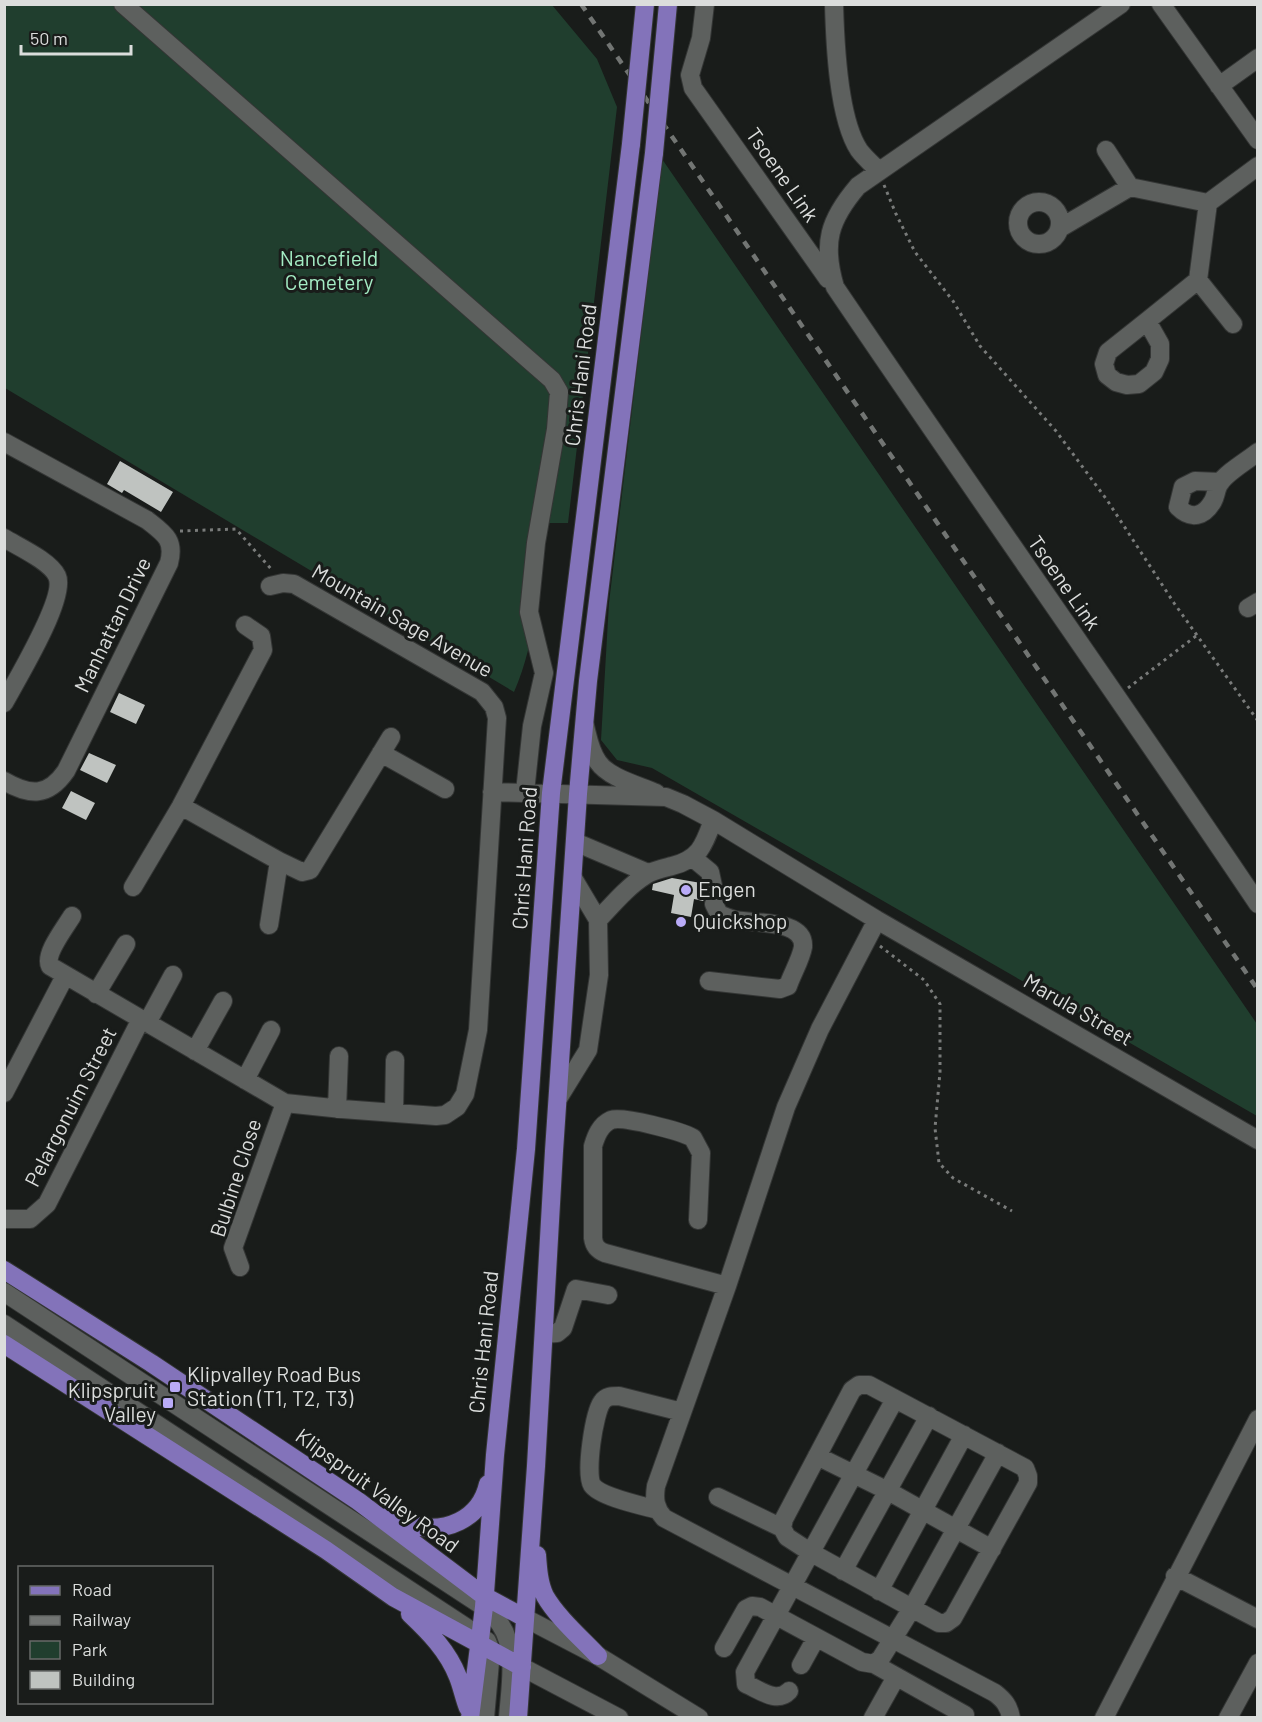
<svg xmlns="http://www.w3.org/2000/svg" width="1262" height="1722" viewBox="0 0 1262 1722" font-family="Barlow,sans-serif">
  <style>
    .green { fill: #203e2e }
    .building { fill: #bfc3c0 }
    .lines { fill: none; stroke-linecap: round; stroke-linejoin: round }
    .minor-casing { stroke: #343635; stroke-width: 20 }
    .major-casing { stroke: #343635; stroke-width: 20 }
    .path { stroke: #797b7a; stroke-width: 3; stroke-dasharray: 3 4.5; stroke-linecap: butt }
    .minor { stroke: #5d605e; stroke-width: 18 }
    .major { stroke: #8373ba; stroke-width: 18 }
    .rail { stroke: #727573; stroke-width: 4.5; stroke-dasharray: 8 8; stroke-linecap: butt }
    .major-bridge-casing { stroke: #343635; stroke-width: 20; stroke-linecap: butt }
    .major-bridge { stroke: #8373ba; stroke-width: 18 }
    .poi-dot { fill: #b9abf7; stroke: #191c1a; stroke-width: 2 }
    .labels { text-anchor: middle; stroke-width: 6; stroke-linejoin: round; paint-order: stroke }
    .street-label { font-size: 21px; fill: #dbdddc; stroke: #191c1a }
    .park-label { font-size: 21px; fill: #a4ecc4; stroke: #191c1a }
    .poi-label { font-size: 21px; fill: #dbdddc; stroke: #191c1a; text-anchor: start }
  </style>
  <rect width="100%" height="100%" fill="#191c1a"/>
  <path class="green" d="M5 5H552L597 59 617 107 568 523H546C539 580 537 640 514 692L5 388Z
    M662 159 1257 1024V1116L652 768 617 760 601 740 609 603Z"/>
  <path class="building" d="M120 461 173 492 161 512 124 490 122 493 107 484Z
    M119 693 145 705 136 724 110 712Z
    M89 753 116 765 107 783 80 770Z
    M71 791 95 803 86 820 62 808Z
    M672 878 701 883 704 893 707 895 703 901 694 899 691 917 671 913 674 895 652 890 653 884Z"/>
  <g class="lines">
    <g class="minor-casing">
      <path id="minor" d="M123 4 552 380 559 392 556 429 536 543 529 612 544 673 532 726 525 792
        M705 4 701 38 690 75 693 88 828 279
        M834 4C835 42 838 118 859 150 864 157 872 164 878 170
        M1121 4 858 186C829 220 822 243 835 287 975 494 1119 697 1258 904
        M1161 4 1258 140
        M1219 86 1258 58
        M1106 150 1130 187
        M1018 223a21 21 0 1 1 42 0a21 21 0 1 1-42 0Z
        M1060 228 1130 187 1208 203
        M1198 280 1233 324
        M1147 321 1160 344V359L1154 372 1139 384 1127 385 1116 382 1107 375 1104 364 1108 352 1147 321 1198 280 1208 203 1258 166
        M4 442 147 520C165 534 175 540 169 563L66 771C48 797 30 796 4 781
        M1220 482 1195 481 1183 487 1178 507C1191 520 1204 517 1213 501 1216 496 1216 488 1220 483 1226 473 1248 460 1258 452
        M4 538C19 547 50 561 57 576 67 597 16 681 4 703
        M1248 608 1258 602
        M245 625 261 636 263 650 181 806 279 861 269 925
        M585 726C588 738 590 751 598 762 609 778 638 785 656 793
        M381 753 445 789
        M492 792 666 797 683 804 713 820 877 920 1258 1140
        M575 842 648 873
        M693 858 710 872 713 886
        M279 861 302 872 310 870 391 737
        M133 887 181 806
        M72 916C65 928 44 954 50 966L285 1103 342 1109 436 1116 445 1115 457 1107 465 1094 478 1030 497 718 494 707 482 692 294 584 283 583 270 586
        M598 920C613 904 627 887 646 875 653 870 664 868 672 866 700 859 704 845 713 820
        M877 920 820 1029 786 1107 727 1286 656 1486C654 1499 655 1508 664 1518L995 1693C1004 1700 1009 1706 1011 1718
        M709 981 780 989 788 986C792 974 801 959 803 947 805 919 754 924 736 920 730 919 724 916 719 914L714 904
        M96 994 126 944
        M147 1023 173 975
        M195 1051 223 1001
        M245 1080 271 1030
        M4 1093 65 976
        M559 1097 588 1050 599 975 598 920 573 878
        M337 1109 339 1056
        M394 1113 395 1060
        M4 1219H30L47 1204 141 1019
        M698 1220 701 1153 693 1138C681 1131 623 1116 611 1120 600 1125 596 1136 593 1146V1238C594 1246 597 1250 605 1253L727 1286
        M240 1267 233 1248 285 1103
        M4 1292 484 1607C489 1612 496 1617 500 1624 518 1650 510 1688 508 1718
        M4 1324 487 1641 491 1651 485 1718
        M544 1334 557 1333 563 1328 576 1289 608 1295
        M859 1385H869L1025 1468 1028 1476V1483L953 1618 946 1623H939L810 1552 787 1537 782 1528 784 1519 852 1390Z
        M817 1456 888 1491 992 1549
        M718 1497 782 1528
        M658 1510C644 1506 600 1497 592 1485 585 1473 594 1413 602 1402 606 1396 612 1396 619 1396L682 1412
        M843 1571 929 1416
        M1175 1576 1258 1619
        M879 1591 964 1435
        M525 1618 598 1656 699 1718
        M724 1648 746 1609 752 1606 760 1607 862 1662 874 1664 881 1658 912 1608 998 1453
        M874 1664 965 1715
        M801 1665 816 1638
        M522 1667 619 1718
        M789 1691C777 1704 760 1690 746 1684L745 1672 895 1399
        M873 1718 896 1677
        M1104 1718 1258 1419
        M1228 1718 1258 1663"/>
    </g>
    <g class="major-casing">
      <path id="major" d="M4 1270 151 1363 358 1501 484 1596 525 1618
        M4 1344 326 1550 393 1597 522 1667
        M390 1515C397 1518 404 1523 411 1525 445 1534 480 1520 488 1484
        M537 1555C538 1569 539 1584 545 1596 557 1617 581 1638 598 1656
        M410 1614C429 1632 448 1651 458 1677 462 1687 464 1698 468 1708
        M470 1718 484 1607 495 1455 526 1149 551 793 631 144
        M518 1718 536 1466 554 1151 578 794 588 681 654 153"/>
    </g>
    <path class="path" d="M884 185 896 214 915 252 953 301 980 346 1056 431 1107 500 1174 603 1258 721
      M180 531 236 529 272 570
      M1128 688 1196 636
      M880 946 924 980 940 1004V1072L935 1128 939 1163 953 1178 1012 1211"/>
    <use href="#minor" class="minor"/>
    <use href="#major" class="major"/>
    <path class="rail" d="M581 4 1258 990"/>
    <g class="major-bridge-casing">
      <path id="major-bridge" d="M631 144 645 4
        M654 153 668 4"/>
    </g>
    <use href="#major-bridge" class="major-bridge"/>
  </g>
  <g class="poi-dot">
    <circle cx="686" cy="890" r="6"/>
    <circle cx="681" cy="922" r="6"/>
    <rect x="169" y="1381" width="12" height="12" rx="3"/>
    <rect x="162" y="1397" width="12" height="12" rx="3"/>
  </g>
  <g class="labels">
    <g class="street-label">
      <text transform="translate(782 175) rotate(55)" y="7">Tsoene Link</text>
      <text transform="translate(581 375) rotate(-83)" y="7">Chris Hani Road</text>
      <text transform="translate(1064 583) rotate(55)" y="7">Tsoene Link</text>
      <text transform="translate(402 621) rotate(30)" y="7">Mountain Sage Avenue</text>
      <text transform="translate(113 625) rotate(-64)" y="7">Manhattan Drive</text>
      <text transform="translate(525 858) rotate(-86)" y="7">Chris Hani Road</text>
      <text transform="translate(1078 1010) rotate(30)" y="7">Marula Street</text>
      <text transform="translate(71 1107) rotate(-63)" y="7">Pelargonuim Street</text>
      <text transform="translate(236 1178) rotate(-72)" y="7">Bulbine Close</text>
      <text transform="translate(484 1342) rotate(-84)" y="7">Chris Hani Road</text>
      <text transform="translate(377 1491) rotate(36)" y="7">Klipspruit Valley Road</text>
    </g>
    <g class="park-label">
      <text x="329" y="266">Nancefield<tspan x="329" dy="24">Cemetery</tspan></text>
    </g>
    <g class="poi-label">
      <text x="698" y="897">Engen</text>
      <text x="693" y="929">Quickshop</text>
      <text x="187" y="1382">Klipvalley Road Bus<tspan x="187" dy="24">Station (T1, T2, T3)</tspan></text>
      <text x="156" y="1398" text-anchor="end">Klipspruit<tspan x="156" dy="24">Valley</tspan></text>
    </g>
  </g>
  <rect width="1262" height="1722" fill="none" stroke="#dbdddc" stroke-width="12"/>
  <rect x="18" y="1566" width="195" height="138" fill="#191c1a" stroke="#676968" stroke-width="1.5"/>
  <rect x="30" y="1586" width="30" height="9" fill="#8373ba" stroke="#676968" stroke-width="1.5"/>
  <text x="72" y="1596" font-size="18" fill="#dbdddc">Road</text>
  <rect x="30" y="1616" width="30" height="9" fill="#727573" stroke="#676968" stroke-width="1.5"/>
  <text x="72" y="1626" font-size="18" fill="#dbdddc">Railway</text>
  <rect x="30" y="1641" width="30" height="18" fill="#203e2e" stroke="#676968" stroke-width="1.5"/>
  <text x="72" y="1656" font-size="18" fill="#dbdddc">Park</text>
  <rect x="30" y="1671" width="30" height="18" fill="#bfc3c0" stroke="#676968" stroke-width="1.5"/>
  <text x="72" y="1686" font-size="18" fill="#dbdddc">Building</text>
  <path d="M21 45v9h110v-9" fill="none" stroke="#dbdddc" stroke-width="3"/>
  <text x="30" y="45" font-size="18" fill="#dbdddc" stroke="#191c1a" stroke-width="4.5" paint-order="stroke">50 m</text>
</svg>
